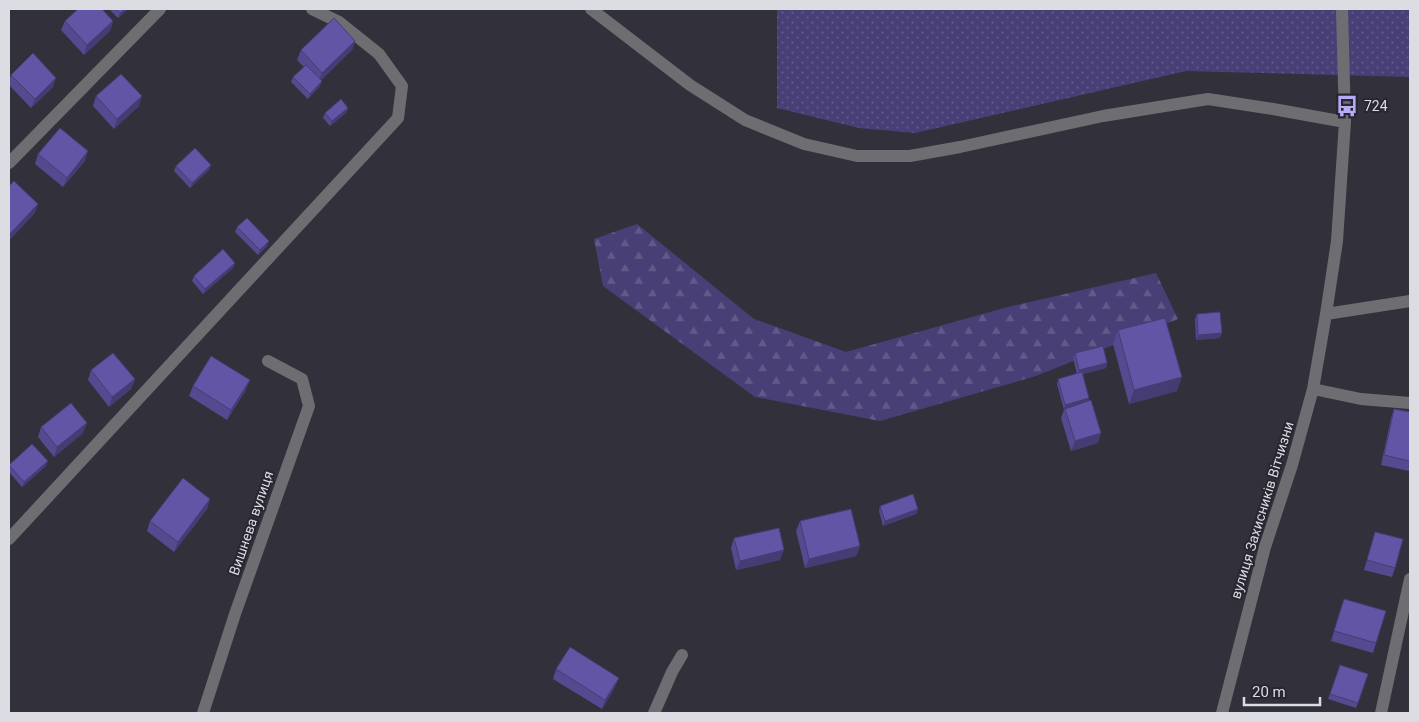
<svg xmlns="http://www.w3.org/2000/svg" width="1419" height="722" viewBox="0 0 1419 722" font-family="Roboto,sans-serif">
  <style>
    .grass { fill: url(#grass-dots) }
    .forest { fill: url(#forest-firs) }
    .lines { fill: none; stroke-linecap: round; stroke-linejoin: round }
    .minor { stroke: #6d6d72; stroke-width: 12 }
    .wall { fill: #55498f }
    .shaded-wall { fill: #453c74 }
    .building { fill: #6355a6; stroke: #453c74 }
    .labels { text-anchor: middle; stroke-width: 4; stroke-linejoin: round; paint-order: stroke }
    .poi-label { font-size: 14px; fill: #dcdce3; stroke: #282731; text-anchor: start }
    .street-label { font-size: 14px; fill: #dcdce3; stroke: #282731 }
  </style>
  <defs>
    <pattern id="grass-dots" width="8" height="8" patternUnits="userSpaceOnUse" patternTransform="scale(1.25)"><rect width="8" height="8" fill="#473f76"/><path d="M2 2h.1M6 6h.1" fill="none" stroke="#615a89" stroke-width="1.8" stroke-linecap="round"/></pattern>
    <pattern id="forest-firs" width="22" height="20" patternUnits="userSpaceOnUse" patternTransform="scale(1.25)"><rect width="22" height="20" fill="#473f76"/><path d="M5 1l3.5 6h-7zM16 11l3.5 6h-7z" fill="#615a89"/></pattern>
  </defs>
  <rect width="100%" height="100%" fill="#32313b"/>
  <path class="grass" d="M777 9H1410V77L1186 71 915 133 859 128 777 108Z"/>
  <path class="forest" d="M637 224 754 319 846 352 1008 307 1156 273 1178 319 1036 376 880 421 755 397 603 286 594 239Z"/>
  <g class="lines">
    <path class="minor" d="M591 9 690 85 745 120 804 144 857 156H910L960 147 1103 116 1208 99 1273 109 1345 122
      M9 163 160 9
      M1326 314 1410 301
      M1313 389 1361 399 1410 403
      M9 539 398 118 402 86 379 54 339 22 312 9
      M203 713 235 614 309 406 302 379 268 361
      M654 713 672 672 682 655
      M1222 713 1265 547 1292 465 1313 389 1326 314 1337 241 1345 122 1342 9
      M1381 713 1410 579"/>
  </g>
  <path class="wall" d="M109 9H128L118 18Z
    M65 21H113L110 31 84 55 61 30Z
    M355 41 352 50 321 80 320 86 308 99 291 82 293 77 304 67 297 60 301 50Z
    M11 75 53 87 31 108 9 85V82Z
    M96 96 139 106 114 129 93 106Z
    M348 108 346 113 330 126 323 118 325 113Z
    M38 154 85 161 63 187 35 164Z
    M176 166 209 170 190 188 174 171Z
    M237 227 267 246 258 255 235 232Z
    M235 263 233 268 203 294 192 281 194 276Z
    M1197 314 1220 338 1196 340 1195 319Z
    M1118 330 1177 391 1129 404 1113 344Z
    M1075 353 1107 363 1106 368 1083 374 1098 443 1071 451 1061 418 1064 410 1057 384 1058 379 1077 374 1073 358Z
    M91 370 135 379 131 389 109 407 88 380Z
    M193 386 246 390 227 420 189 396Z
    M1394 409 1410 412V466L1409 471 1381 465 1391 418Z
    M41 427 83 433 54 457 38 437Z
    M9 466H46L22 487 9 472Z
    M210 499 207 509 174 552 147 531 150 521Z
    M880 506 918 509 916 514 883 526 879 511Z
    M800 521 860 546 856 556 805 568 796 531Z
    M1375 532 1395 568 1392 577 1364 570Z
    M734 538 780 560 736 570 731 548Z
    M1344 599 1376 643 1373 653 1331 641Z
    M1340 665 1368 674 1356 708 1328 699Z
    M556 669 615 687 602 709 553 679Z"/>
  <path class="shaded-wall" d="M125 9H128L118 18 120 13Z
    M113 21 110 31 84 55 87 45Z
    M355 41 352 50 318 82 322 73Z
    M56 78 53 87 31 108 35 99Z
    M322 81 320 86 308 99 310 94Z
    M142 96 139 106 114 129 117 119Z
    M348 108 346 113 330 126 332 121Z
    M88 151 85 161 63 187 67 178Z
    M211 165 209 170 190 188 192 183Z
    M38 204 35 213 9 241V235Z
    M269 241 267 246 258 255 260 250Z
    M235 263 233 268 203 294 205 289Z
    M1222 333 1220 338 1196 340 1198 335Z
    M1107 363 1106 368 1078 375 1079 370Z
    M1182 377 1177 391 1129 404 1134 390Z
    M135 379 131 389 109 407 112 397Z
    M250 380 246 390 227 420 231 410Z
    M1089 398 1087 403 1064 410 1065 405Z
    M87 423 83 433 54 457 57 447Z
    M1101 433 1098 443 1071 451 1075 441Z
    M48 461 46 466 22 487 24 482Z
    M210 499 207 509 174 552 178 542Z
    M918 509 916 514 883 526 885 521Z
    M860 546 856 556 805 568 809 559Z
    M784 550 780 560 736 570 740 561Z
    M619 678 615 687 602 709 605 700Z"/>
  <path class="building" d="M78 9H102L113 21 87 45 65 21Z
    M116 9H125L120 13Z
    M334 18 355 41 322 73 301 50Z
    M33 53 56 78 35 99 11 75Z
    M306 65 322 81 310 94 293 77Z
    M121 74 142 96 117 119 96 96Z
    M341 99 348 108 332 121 325 113Z
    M60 128 88 151 67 178 38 154Z
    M195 148 211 165 192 183 176 166Z
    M14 181 38 204 9 235V186Z
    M247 218 269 241 260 250 237 227Z
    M223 249 235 263 205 289 194 276Z
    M1220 312 1222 333 1198 335 1197 314Z
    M1165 318 1182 377 1134 390 1118 330Z
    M1103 346 1107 363 1079 370 1075 353Z
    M113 353 135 379 112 397 91 370Z
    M211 356 250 380 231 410 193 386Z
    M1082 372 1089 398 1065 405 1058 379Z
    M1091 400 1101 433 1075 441 1065 409Z
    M71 403 87 423 57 447 41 427Z
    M1394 409 1410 412V461L1384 455Z
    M32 444 48 461 24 482 9 465Z
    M183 478 210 499 178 542 150 521Z
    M913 494 918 509 885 521 880 506Z
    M851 509 860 546 809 559 800 521Z
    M779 528 784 550 740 561 734 538Z
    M1375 532 1403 539 1395 568 1367 560Z
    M1344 599 1386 611 1376 643 1334 631Z
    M570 647 619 678 605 700 556 669Z
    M1340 665 1368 674 1358 703 1330 694Z"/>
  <defs>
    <g id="bus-bare" transform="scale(1.725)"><path d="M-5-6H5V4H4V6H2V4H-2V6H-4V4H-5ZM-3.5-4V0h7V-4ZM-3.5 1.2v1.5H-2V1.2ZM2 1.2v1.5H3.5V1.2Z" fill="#b5acf8" stroke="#282731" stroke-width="2.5" paint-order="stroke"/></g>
  </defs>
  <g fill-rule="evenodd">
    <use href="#bus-bare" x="1347" y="106"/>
  </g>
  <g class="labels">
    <g class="poi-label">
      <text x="1364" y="111">724</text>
    </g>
    <g class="street-label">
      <text transform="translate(1262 510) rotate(-73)" y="5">вулиця Захисників Вітчизни</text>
      <text transform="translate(251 523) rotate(-71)" y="5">Вишнева вулиця</text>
    </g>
  </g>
  <rect width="1419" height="722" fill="none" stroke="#dcdce3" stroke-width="20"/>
  <path d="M1244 697v8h76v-8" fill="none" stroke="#dcdce3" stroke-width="2.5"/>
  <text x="1252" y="697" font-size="15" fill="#dcdce3" stroke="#282731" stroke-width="4" paint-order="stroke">20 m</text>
</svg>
